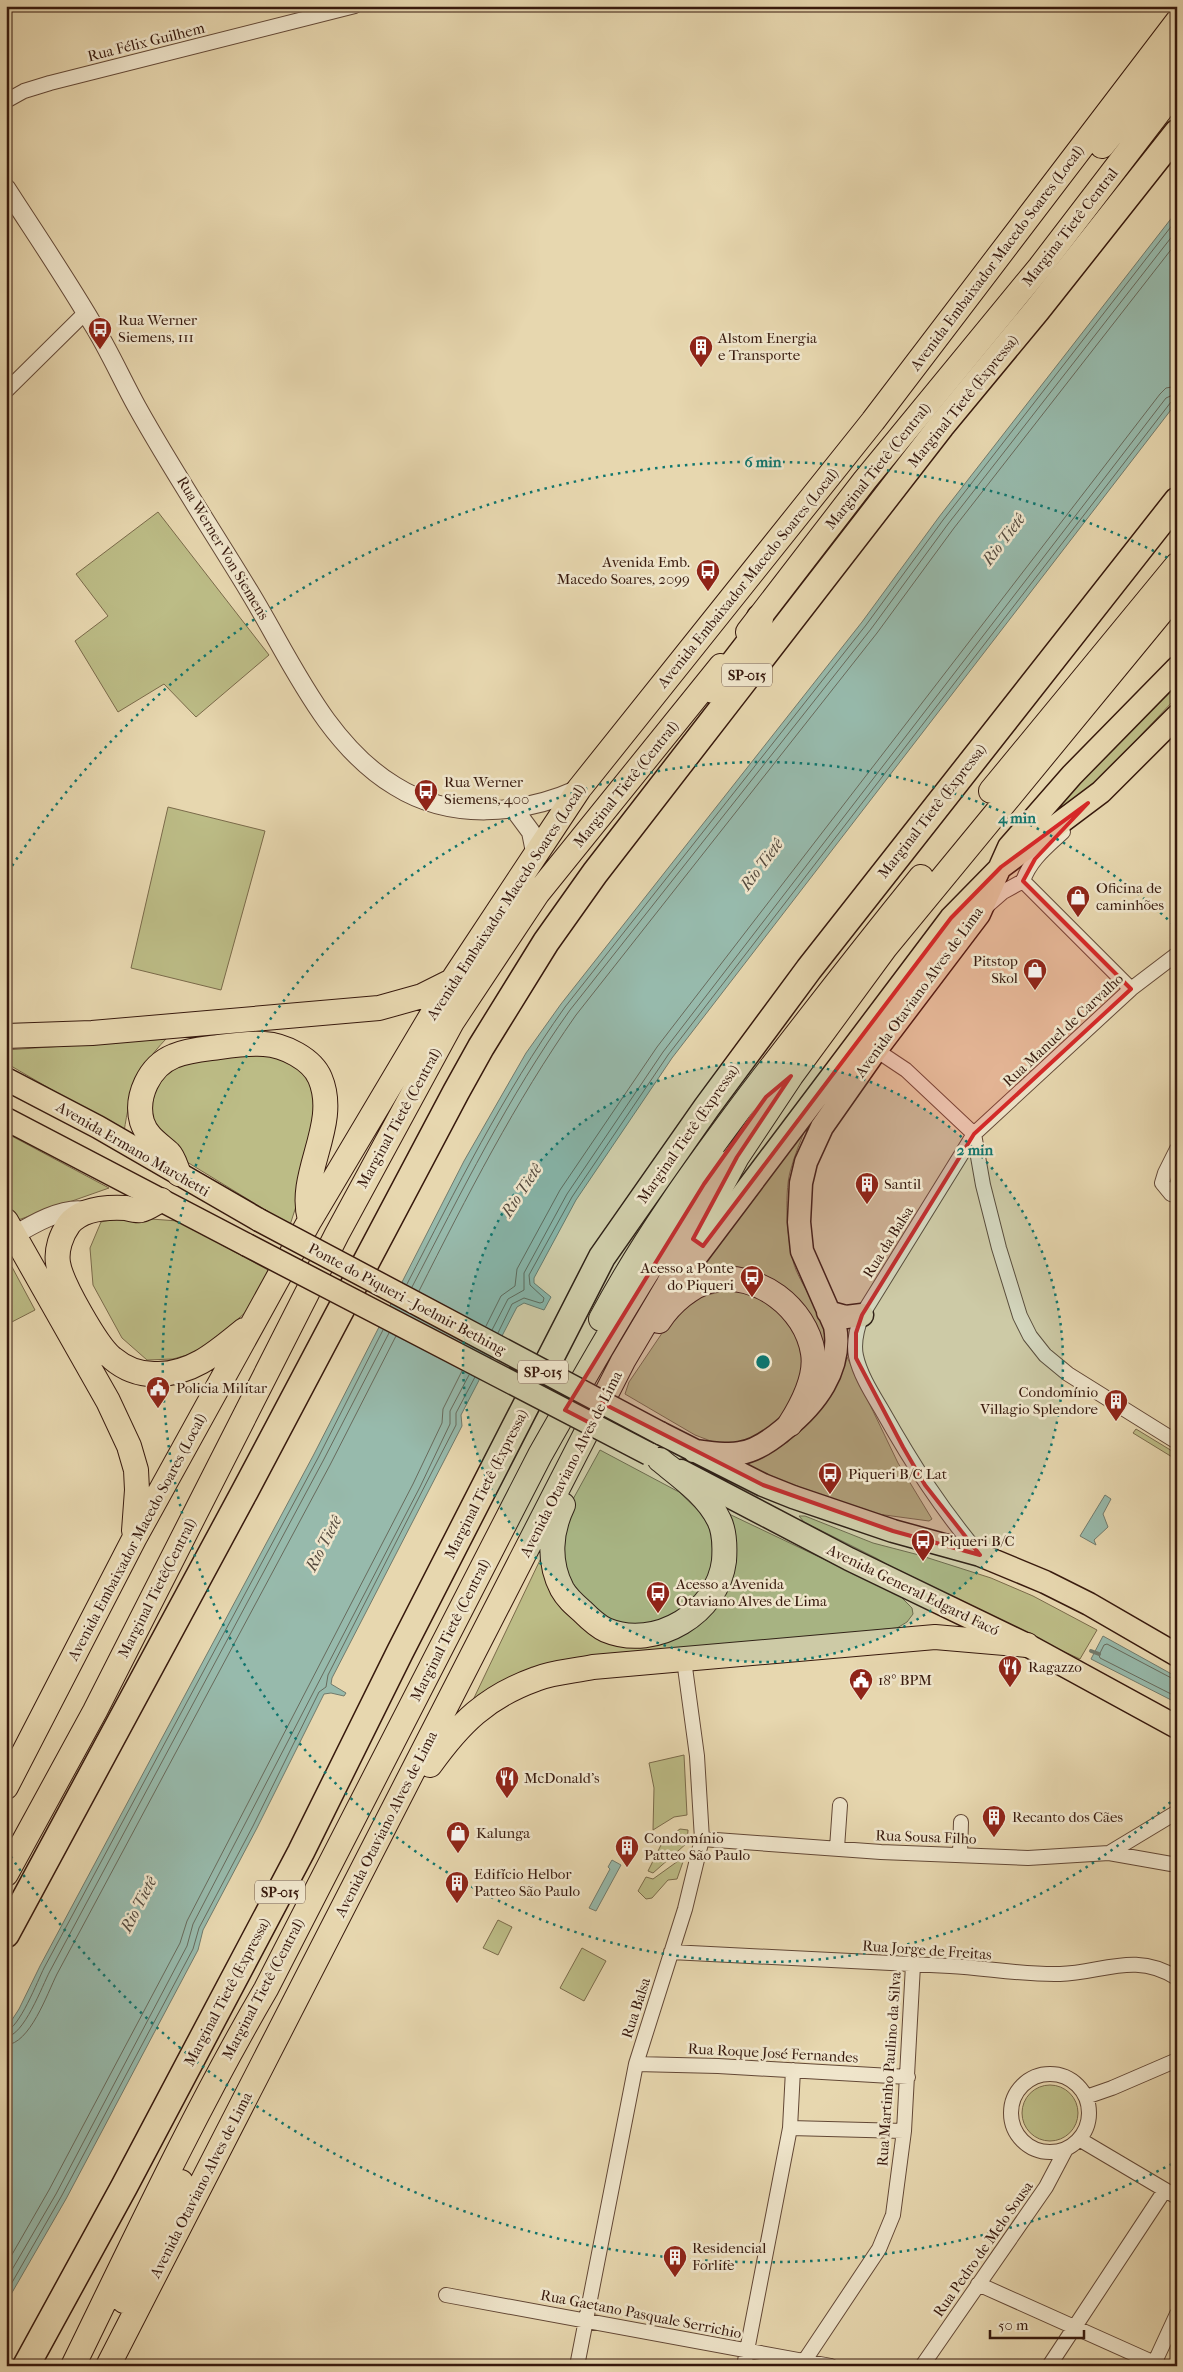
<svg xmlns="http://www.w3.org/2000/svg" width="1183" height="2372" viewBox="0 0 1183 2372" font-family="'IM FELL French Canon',serif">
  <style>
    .green { fill: #bcbc86; stroke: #7a6a4a }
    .water { fill: #97baac; stroke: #717a6c }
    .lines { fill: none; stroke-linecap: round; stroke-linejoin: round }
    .shore { stroke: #676a5c; stroke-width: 1 }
    .stream { stroke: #717a6c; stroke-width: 4 }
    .minor-casing { stroke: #634836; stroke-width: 16 }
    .tertiary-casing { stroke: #634836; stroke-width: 20 }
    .primary-casing { stroke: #37190d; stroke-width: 25 }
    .trunk-casing { stroke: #37190d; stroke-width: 26 }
    .motorway-casing { stroke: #37190d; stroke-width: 29 }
    .minor { stroke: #efe5cb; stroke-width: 14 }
    .tertiary { stroke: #efe5cb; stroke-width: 18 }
    .primary { stroke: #e7d7af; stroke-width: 22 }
    .trunk { stroke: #e7d7af; stroke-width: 24 }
    .motorway { stroke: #e7d7af; stroke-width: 26 }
    .primary-bridge-casing { stroke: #37190d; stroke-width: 25; stroke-linecap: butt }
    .primary-bridge { stroke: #e7d7af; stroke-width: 22 }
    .marked { fill: #d62828; fill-opacity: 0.2; stroke: #d62828; stroke-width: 4; stroke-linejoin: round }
    .ring { fill: none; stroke: #0f766e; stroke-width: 2.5; stroke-dasharray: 2.5 5 }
    .labels { text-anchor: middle; stroke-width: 5; stroke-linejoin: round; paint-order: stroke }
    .shield { fill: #efe5cb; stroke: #6e5646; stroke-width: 1 }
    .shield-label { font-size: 14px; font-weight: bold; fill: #37190d }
    .street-label { font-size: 15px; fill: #37190d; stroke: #efe5cb }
    .poi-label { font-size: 15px; fill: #37190d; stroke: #efe5cb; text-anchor: start }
    .water-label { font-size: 16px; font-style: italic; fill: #54493d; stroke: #efe5cb }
    .centre { fill: #0f766e; stroke: #efe5cb; stroke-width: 2.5 }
    .ring-label { font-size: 15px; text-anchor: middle; font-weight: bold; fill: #0f766e; stroke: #efe5cb; stroke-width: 5; stroke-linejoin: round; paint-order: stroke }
  </style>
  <rect width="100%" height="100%" fill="#e7d7af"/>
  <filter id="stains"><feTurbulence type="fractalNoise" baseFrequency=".004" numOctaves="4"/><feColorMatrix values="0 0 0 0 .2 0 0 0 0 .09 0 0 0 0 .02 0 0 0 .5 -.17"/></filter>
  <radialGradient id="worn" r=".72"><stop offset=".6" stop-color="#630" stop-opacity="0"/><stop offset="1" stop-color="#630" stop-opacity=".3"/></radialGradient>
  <path class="green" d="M158 512 269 655 196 717 164 684 118 712 75 641 108 616 76 574Z
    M1170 688 1176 693 1175 699 1104 774 1049 820 1040 818Z
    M168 807 265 831 221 990 131 968Z
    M166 1039C137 1069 130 1092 124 1132L6 1063V1050Z
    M272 1048 311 1071 321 1129 290 1225 187 1162 169 1149 150 1115 149 1097 174 1062Z
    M807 1125C801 1140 794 1156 790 1172 784 1195 787 1248 796 1270 807 1296 831 1322 824 1351L823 1344 808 1312 704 1275 694 1269Z
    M6 1133 109 1188 18 1220 6 1199Z
    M124 1217 178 1221 268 1270 254 1305 201 1351 173 1359 147 1360 122 1338 93 1285 90 1248 101 1222Z
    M12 1267 35 1310 6 1325V1270Z
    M728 1290 753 1293 790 1318 803 1352 801 1382 781 1420 765 1434 737 1445 716 1443 695 1435 625 1394 629 1382 677 1311 703 1296Z
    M843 1355 847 1357 898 1463 932 1519 929 1521 870 1513 811 1493 746 1465 788 1442 805 1422Z
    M1136 1429 1177 1454V1460L1133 1433Z
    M600 1450 679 1492 701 1513 710 1529 715 1567 703 1591 685 1611 663 1622 636 1627 610 1624 568 1584 561 1563 566 1512Z
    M729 1514 899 1595 912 1608 913 1614 907 1622 897 1628 630 1655 473 1700 541 1558H544L603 1634 700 1621Z
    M799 1516H805L873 1543 919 1555 991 1578 1033 1596 1097 1630 1080 1659 945 1597 876 1558 804 1522Z
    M684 1755 687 1815 674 1817 653 1830 654 1788 649 1763Z
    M680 1829 688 1830 687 1843 653 1873 648 1871 663 1841Z
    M685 1856 677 1879 668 1880 652 1898 646 1899 638 1891 646 1877 653 1879Z
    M498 1920 512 1927 498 1955 483 1948Z
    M582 1948 606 1961 584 2001 560 1988Z
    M1022 2113a28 28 0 1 1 56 0a28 28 0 1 1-56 0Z"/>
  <path class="water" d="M1177 211V402L672 1058 576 1200 534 1278V1283L551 1297 544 1310 524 1303 517 1307 461 1415 462 1426 332 1678 331 1684 346 1693 344 1696 331 1693 324 1694 257 1828 203 1930 198 1950 66 2199 6 2303V2029L19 2009 40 1966 313 1456 464 1161 526 1053 561 1004 862 622 939 517Z
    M1105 1495 1111 1499 1103 1514 1108 1527 1094 1540 1096 1545 1080 1536Z
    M1103 1636 1177 1677V1703L1091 1659Z
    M612 1860 621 1865 596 1911 589 1908 610 1869 608 1867Z"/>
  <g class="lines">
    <path class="shore" d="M407 1284C456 1189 503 1094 565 1007L866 625 943 520 1177 219
      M412 1287C461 1193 508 1097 570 1010L871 629 948 524 1177 230
      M419 1291C467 1196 515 1102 576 1015L877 633 954 528 1177 242
      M486 1326 501 1296 515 1286 517 1269 560 1190 657 1047 1160 394 1166 388 1177 386
      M492 1330 508 1299 524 1290V1273L567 1194 663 1052 1166 398 1177 393
      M498 1333 512 1304 524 1298 540 1303 543 1302 544 1298 530 1285 529 1275 572 1197 668 1055 1171 402 1177 400
      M1177 1681 1107 1644 1104 1645 1099 1655 1100 1658 1177 1697
      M6 2031C19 2029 38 1980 44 1968L318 1458 383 1330
      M6 2037C24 2036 42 1986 50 1971L323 1461 389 1333
      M6 2045C30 2044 47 1994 57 1974L330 1465 396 1336
      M6 2265 49 2190 180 1943 187 1921 413 1484 442 1423 443 1409 462 1371
      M6 2280 56 2194 187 1946 193 1924 420 1487 450 1424V1411L469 1375
      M6 2293 61 2197 193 1949 199 1928 253 1826 319 1692 326 1687 328 1675 456 1425V1413L475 1377"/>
    <path class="stream" d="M1091 1651 1099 1654"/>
    <g class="minor-casing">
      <path id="minor" d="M6 101 24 91 50 83 355 6
        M6 391 86 312
        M1023 881 1131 989
        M1023 881C1030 860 1047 847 1063 832
        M987 906 1003 892 1023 881
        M876 1050 906 1070 974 1134 983 1185 999 1248 1020 1316 1030 1336 1045 1355 1068 1374 1177 1442
        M1177 1149 1165 1173 1162 1183 1171 1194 1177 1196
        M980 1555C940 1507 913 1465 883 1412 873 1395 860 1375 856 1356 853 1342 857 1328 862 1315L974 1134 1131 989 1177 954
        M702 1839 881 1852 1028 1858 1109 1853 1177 1865
        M837 1848 840 1805
        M1109 1853 1177 1812
        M960 1855 961 1822
        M671 1952C764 1957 857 1962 950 1966 987 1968 1023 1975 1060 1974 1102 1973 1135 1951 1177 1978
        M636 2064 718 2066 908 2077
        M1011 2113a39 39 0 1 1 78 0a39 39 0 1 1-78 0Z
        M1086 2097 1112 2088 1177 2060
        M790 2128 904 2131
        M1079 2139 1177 2197
        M978 2284 1161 2366
        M446 2295 831 2366
        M805 2360 879 2249 893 2215 904 2131 913 1965
        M577 2366 636 2064 685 1909 702 1839 697 1756 684 1660
        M744 2366 790 2128 793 2070
        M922 2366 1046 2187 1066 2149
        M1049 2366 1165 2190
        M1153 2366 1177 2314"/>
    </g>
    <g class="tertiary-casing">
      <path id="tertiary" d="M6 188C35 233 65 277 92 323 109 350 122 380 137 407 172 470 212 530 249 591 290 658 325 744 395 786 451 821 521 815 579 789
        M514 809 531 832 535 852
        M6 1240C28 1227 61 1206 86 1211"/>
    </g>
    <g class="primary-casing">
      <path id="primary" d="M6 1079 98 1127 259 1220
        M6 1119 247 1245
        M683 1274 951 918 1001 867 1101 792 1177 716
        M828 1312 846 1317 862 1315
        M660 1433 763 1485 793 1497 893 1531 980 1555 1045 1582 1089 1604 1177 1655
        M694 1451C708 1452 726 1456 740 1453 756 1451 771 1440 783 1430 815 1405 843 1369 835 1326L802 1251 799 1222 801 1183 806 1162 822 1127 876 1050 979 914 1009 847 1072 775 1177 668
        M681 1471 849 1559 1027 1645 1177 1727"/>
    </g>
    <g class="trunk-casing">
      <path id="trunk" d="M1102 146 1177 52
        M748 632 865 480 1040 267 1177 88
        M991 791 1177 565
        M6 1036 92 1033 379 1008 422 996 452 981
        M179 1174C176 1167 174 1158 169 1153 158 1143 147 1137 142 1122 135 1097 149 1066 174 1056 188 1050 204 1049 219 1047 234 1045 249 1043 264 1044 284 1045 312 1059 320 1078 340 1125 297 1173 310 1220
        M161 1200C155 1203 147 1209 141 1210 137 1211 130 1209 126 1208 107 1207 82 1208 69 1224 61 1235 56 1250 58 1263 61 1283 97 1346 112 1358 125 1369 141 1375 158 1374 193 1374 218 1351 244 1330
        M6 1221 108 1401 129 1446 136 1470 137 1490 134 1531
        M601 1319C643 1240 696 1167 750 1095 806 1022 863 949 921 877
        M659 1321C670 1304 691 1285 712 1280 758 1271 806 1308 813 1353 817 1377 802 1405 790 1424
        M563 1505C550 1532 548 1562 562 1589 567 1598 574 1604 582 1611 589 1618 597 1626 606 1630 656 1651 718 1612 724 1561 725 1547 725 1532 719 1520 707 1495 681 1477 660 1460
        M430 1765C460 1723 486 1697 536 1679 553 1672 574 1671 593 1667L935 1637 1027 1645
        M6 1787 134 1539 310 1220 452 981 579 789 873 421 1177 22
        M6 1874 95 1711 337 1234 452 1022 537 894 721 666
        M124 2301 181 2182
        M73 2366C135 2239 195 2111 266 1989L540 1455C596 1356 653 1256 719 1163
        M108 2366 623 1361 668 1285 737 1157 791 1076 885 948 1177 593"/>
    </g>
    <g class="motorway-casing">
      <path id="motorway" d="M713 690 750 642 760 618
        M6 1934 245 1491 456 1092 481 1047 546 942 595 873 941 426 1037 310 1177 133
        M26 2366 124 2187 301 1852 400 1652 602 1257 707 1107 809 969 1177 501"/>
    </g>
    <use href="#minor" class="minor"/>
    <use href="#tertiary" class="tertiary"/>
    <use href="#primary" class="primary"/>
    <use href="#trunk" class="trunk"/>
    <use href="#motorway" class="motorway"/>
    <g class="primary-bridge-casing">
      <path id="primary-bridge" d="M259 1220 660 1433
        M247 1245 649 1454"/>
    </g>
    <use href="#primary-bridge" class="primary-bridge"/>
  </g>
  <path class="marked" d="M1088 803 1035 859 1023 881 1131 989 974 1134 862 1315 856 1333V1358L903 1447 925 1485 980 1555 893 1531 763 1485 602 1403 592 1424 565 1410 704 1184 766 1097 791 1076 737 1157 693 1239 703 1246 951 918 1001 867Z"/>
  <circle cx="763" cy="1362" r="300" fill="#0f766e" fill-opacity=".12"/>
  <g class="ring">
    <circle cx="763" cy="1362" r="300"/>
    <path d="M1176 1797A600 600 0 1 1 1176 927"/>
    <path d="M1172 2164A900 900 0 0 1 8 1852M8 872A900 900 0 0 1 1172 560"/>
  </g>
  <defs>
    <g id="bus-pin" transform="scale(1.25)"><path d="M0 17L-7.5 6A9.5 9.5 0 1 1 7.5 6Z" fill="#8f2418" stroke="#efe5cb"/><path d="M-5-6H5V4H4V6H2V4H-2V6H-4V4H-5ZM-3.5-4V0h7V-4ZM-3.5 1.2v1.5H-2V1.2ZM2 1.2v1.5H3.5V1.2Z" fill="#fff"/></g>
    <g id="building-pin" transform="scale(1.25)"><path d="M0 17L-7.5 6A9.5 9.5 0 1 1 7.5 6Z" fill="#8f2418" stroke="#efe5cb"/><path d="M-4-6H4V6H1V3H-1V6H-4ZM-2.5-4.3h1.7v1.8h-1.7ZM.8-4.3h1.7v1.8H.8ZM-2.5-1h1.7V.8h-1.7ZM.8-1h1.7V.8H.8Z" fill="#fff"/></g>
    <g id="shop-pin" transform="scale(1.25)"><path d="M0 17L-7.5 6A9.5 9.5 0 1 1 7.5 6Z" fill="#8f2418" stroke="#efe5cb"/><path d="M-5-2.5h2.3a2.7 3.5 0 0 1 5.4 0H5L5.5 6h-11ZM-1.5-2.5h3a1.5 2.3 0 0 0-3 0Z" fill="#fff"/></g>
    <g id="civic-pin" transform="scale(1.25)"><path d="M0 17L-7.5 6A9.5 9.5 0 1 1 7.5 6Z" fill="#8f2418" stroke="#efe5cb"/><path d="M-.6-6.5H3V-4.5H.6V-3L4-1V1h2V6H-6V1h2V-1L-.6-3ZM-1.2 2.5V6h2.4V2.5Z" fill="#fff"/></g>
    <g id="restaurant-pin" transform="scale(1.25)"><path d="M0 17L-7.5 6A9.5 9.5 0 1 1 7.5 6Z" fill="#8f2418" stroke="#efe5cb"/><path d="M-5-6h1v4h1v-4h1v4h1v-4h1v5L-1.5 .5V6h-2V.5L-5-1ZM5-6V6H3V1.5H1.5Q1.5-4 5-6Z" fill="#fff"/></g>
  </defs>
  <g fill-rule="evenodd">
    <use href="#bus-pin" x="100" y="329"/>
    <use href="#building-pin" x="701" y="347"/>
    <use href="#bus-pin" x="708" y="571"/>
    <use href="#bus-pin" x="426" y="791"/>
    <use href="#shop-pin" x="1078" y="897"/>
    <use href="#shop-pin" x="1035" y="970"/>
    <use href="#building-pin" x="867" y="1184"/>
    <use href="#bus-pin" x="752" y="1277"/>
    <use href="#civic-pin" x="158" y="1388"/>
    <use href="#building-pin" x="1116" y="1401"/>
    <use href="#bus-pin" x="830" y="1474"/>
    <use href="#bus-pin" x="923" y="1541"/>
    <use href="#bus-pin" x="658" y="1593"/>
    <use href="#restaurant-pin" x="1010" y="1667"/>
    <use href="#civic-pin" x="861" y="1680"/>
    <use href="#restaurant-pin" x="507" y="1778"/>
    <use href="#building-pin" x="994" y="1817"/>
    <use href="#shop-pin" x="458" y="1833"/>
    <use href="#building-pin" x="627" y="1847"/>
    <use href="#building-pin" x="457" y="1883"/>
    <use href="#building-pin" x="675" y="2257"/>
  </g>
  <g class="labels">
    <g class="shield">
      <rect x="722" y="663.5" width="50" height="23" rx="4"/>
      <rect x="518" y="1360.5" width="50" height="23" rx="4"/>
      <rect x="255" y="1880.5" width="50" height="23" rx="4"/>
    </g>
    <g class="shield-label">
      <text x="747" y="680">SP-015</text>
      <text x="543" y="1377">SP-015</text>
      <text x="280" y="1897">SP-015</text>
    </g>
    <g class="street-label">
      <text transform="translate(146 42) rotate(-14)" y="5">Rua Félix Guilhem</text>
      <text transform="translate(1070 227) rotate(-52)" y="5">Margina Tietê Central</text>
      <text transform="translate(997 258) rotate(-53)" y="5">Avenida Embaixador Macedo Soares (Local)</text>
      <text transform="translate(963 401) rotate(-51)" y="5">Marginal Tietê (Expressa)</text>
      <text transform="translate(878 466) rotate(-51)" y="5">Marginal Tietê (Central)</text>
      <text transform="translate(223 548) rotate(59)" y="5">Rua Werner Von Siemens</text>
      <text transform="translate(748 578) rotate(-51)" y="5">Avenida Embaixador Macedo Soares (Local)</text>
      <text transform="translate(626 784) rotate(-51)" y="5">Marginal Tietê (Central)</text>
      <text transform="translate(932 811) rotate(-52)" y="5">Marginal Tietê (Expressa)</text>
      <text transform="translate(506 902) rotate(-57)" y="5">Avenida Embaixador Macedo Soares (Local)</text>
      <text transform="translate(919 992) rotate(-54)" y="5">Avenida Otaviano Alves de Lima</text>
      <text transform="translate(1063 1030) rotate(-43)" y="5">Rua Manuel de Carvalho</text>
      <text transform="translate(399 1118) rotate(-61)" y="5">Marginal Tietê (Central)</text>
      <text transform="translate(688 1134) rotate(-55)" y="5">Marginal Tietê (Expressa)</text>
      <text transform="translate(133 1149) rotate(30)" y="5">Avenida Ermano Marchetti</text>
      <text transform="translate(888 1242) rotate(-58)" y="5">Rua da Balsa</text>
      <text transform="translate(407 1299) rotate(28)" y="5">Ponte do Piqueri - Joelmir Bething</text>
      <text transform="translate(571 1464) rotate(-63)" y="5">Avenida Otaviano Alves de Lima</text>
      <text transform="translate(486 1484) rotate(-63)" y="5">Marginal Tietê (Expressa)</text>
      <text transform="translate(137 1537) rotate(-62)" y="5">Avenida Embaixador Macedo Soares (Local)</text>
      <text transform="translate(157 1588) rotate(-63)" y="5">Marginal Tietê(Central)</text>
      <text transform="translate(913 1590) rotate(26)" y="5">Avenida General Edgard Facó</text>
      <text transform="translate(450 1630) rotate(-63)" y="5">Marginal Tietê (Central)</text>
      <text transform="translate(386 1824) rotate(-63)" y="5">Avenida Otaviano Alves de Lima</text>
      <text transform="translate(926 1837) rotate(2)" y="5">Rua Sousa Filho</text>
      <text transform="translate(927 1950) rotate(4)" y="5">Rua Jorge de Freitas</text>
      <text transform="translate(263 1989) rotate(-62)" y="5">Marginal Tietê (Central)</text>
      <text transform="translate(227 1992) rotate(-62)" y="5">Marginal Tietê (Expressa)</text>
      <text transform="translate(636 2008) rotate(-72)" y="5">Rua Balsa</text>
      <text transform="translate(773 2053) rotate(3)" y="5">Rua Roque José Fernandes</text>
      <text transform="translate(889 2069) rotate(-86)" y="5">Rua Martinho Paulino da Silva</text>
      <text transform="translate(201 2185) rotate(-63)" y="5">Avenida Otaviano Alves de Lima</text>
      <text transform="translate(983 2249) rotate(-55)" y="5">Rua Pedro de Melo Sousa</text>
      <text transform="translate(641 2314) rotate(11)" y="5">Rua Gaetano Pasquale Serrichio</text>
    </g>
    <g class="poi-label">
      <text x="118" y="325">Rua Werner<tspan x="118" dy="17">Siemens, 111</tspan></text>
      <text x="718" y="343">Alstom Energia<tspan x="718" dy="17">e Transporte</tspan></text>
      <text x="690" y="567" text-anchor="end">Avenida Emb.<tspan x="690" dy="17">Macedo Soares, 2099</tspan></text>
      <text x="444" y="787">Rua Werner<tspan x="444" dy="17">Siemens, 400</tspan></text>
      <text x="1096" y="893">Oficina de<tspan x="1096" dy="17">caminhões</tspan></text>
      <text x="1018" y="966" text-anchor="end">Pitstop<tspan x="1018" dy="17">Skol</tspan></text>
      <text x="884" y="1189">Santil</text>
      <text x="734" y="1273" text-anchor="end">Acesso a Ponte<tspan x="734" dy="17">do Piqueri</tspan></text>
      <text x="176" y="1393">Policia Militar</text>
      <text x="1098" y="1397" text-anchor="end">Condomínio<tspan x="1098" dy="17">Villagio Splendore</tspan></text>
      <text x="848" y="1479">Piqueri B/C Lat</text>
      <text x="940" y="1546">Piqueri B/C</text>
      <text x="676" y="1589">Acesso a Avenida<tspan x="676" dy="17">Otaviano Alves de Lima</tspan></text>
      <text x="1028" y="1672">Ragazzo</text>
      <text x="878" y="1685">18º BPM</text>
      <text x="524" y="1783">McDonald's</text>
      <text x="1012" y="1822">Recanto dos Cães</text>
      <text x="476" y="1838">Kalunga</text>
      <text x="644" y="1843">Condomínio<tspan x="644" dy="17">Patteo São Paulo</tspan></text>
      <text x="474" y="1879">Edifício Helbor<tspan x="474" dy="17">Patteo São Paulo</tspan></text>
      <text x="692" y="2253">Residencial<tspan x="692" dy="17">Forlife</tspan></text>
    </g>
    <g class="water-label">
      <text transform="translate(1003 539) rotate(-53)" y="6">Rio Tietê</text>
      <text transform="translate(761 864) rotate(-53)" y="6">Rio Tietê</text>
      <text transform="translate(521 1190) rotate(-57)" y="6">Rio Tietê</text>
      <text transform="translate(323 1543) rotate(-63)" y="6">Rio Tietê</text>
      <text transform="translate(138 1904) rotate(-63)" y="6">Rio Tietê</text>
    </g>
  </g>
  <circle cx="763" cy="1362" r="8" class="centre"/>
  <g class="ring-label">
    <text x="763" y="467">6 min</text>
    <text x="1017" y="823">4 min</text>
    <text x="975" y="1155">2 min</text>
  </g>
  <rect width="1183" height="2372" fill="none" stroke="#e7d7af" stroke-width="25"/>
  <rect x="8" y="8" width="1168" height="2357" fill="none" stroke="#37190d" stroke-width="2.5"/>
  <rect x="12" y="12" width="1158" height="2347" fill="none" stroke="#37190d"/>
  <path d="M990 2330v8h94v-8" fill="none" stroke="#37190d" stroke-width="2.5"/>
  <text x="998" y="2330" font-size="15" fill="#37190d" stroke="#efe5cb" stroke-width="4" paint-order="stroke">50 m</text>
  <rect width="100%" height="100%" filter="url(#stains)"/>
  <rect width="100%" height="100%" fill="url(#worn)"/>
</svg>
